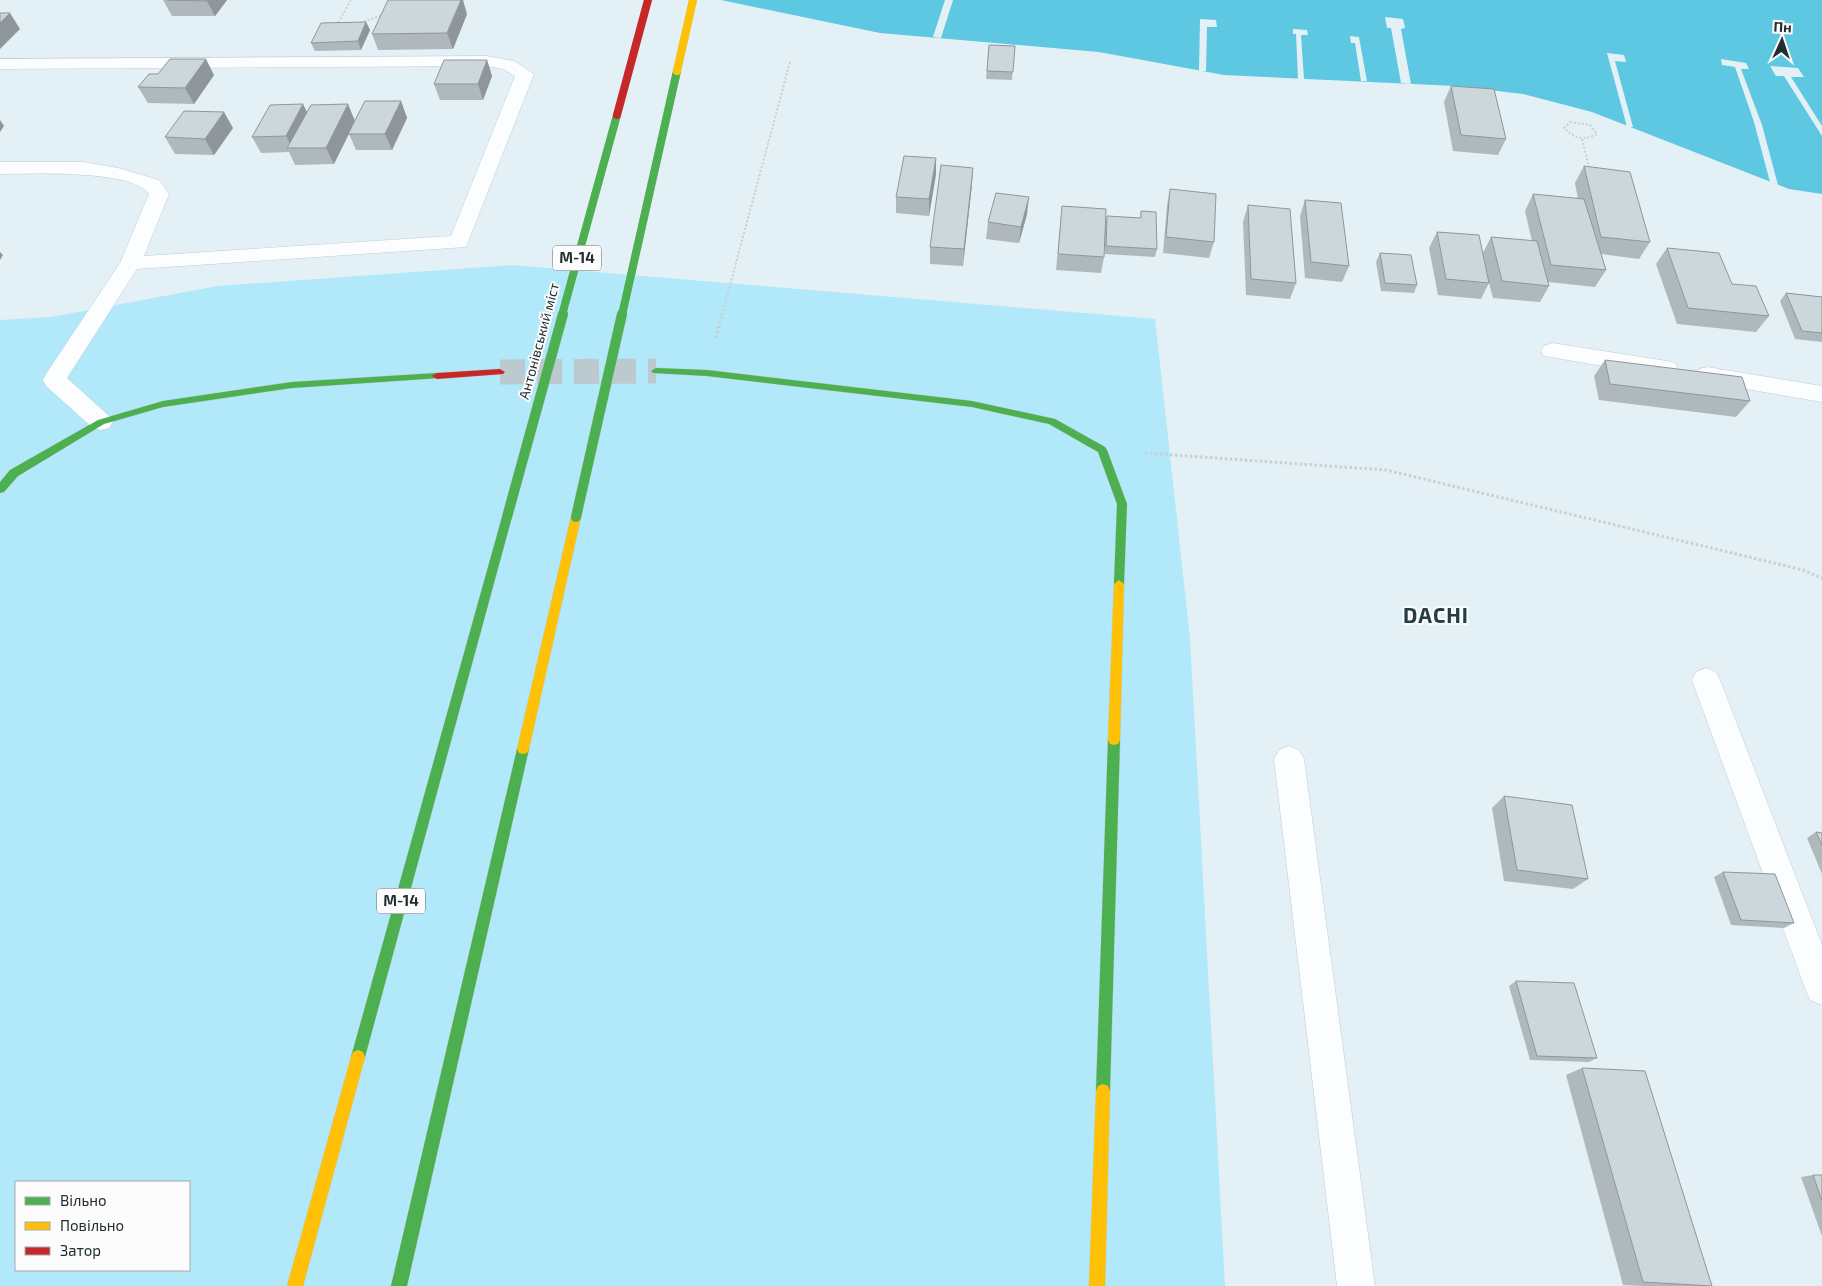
<svg xmlns="http://www.w3.org/2000/svg" width="1822" height="1286" viewBox="0 0 1822 1286" font-family="'Exo 2',sans-serif">
  <style>
    .green { fill: #b1e8fa; fill-rule: evenodd }
    .water { fill: #5ec7e1 }
    .pier { fill: #e3f0f5 }
    .lines { fill: none; stroke-linecap: round; stroke-linejoin: round }
    .secondary-tunnel { stroke: #bcc9ce; stroke-width: 25; stroke-dasharray: 25 12; stroke-linecap: butt }
    .street-casing { stroke: #c2cdd1; stroke-width: 1 }
    .fast-casing { stroke: #c2cdd1; stroke-width: 1 }
    .slow-casing { stroke: #c2cdd1; stroke-width: 1 }
    .jam-casing { stroke: #c2cdd1; stroke-width: 1 }
    .path-far1 { stroke: #cacfd2; stroke-width: 2; stroke-dasharray: 2 2; stroke-linecap: butt }
    .path { stroke: #cacfd2; stroke-width: 3; stroke-dasharray: 2.5 2.5; stroke-linecap: butt }
    .street { fill: #fbfdfe; fill-rule: evenodd }
    .fast { fill: #4caf50; fill-rule: evenodd }
    .slow { fill: #ffc107; fill-rule: evenodd }
    .jam { fill: #c62828; fill-rule: evenodd }
    .fast-bridge-far1-casing { stroke: #c2cdd1; stroke-width: 8; stroke-linecap: butt }
    .fast-bridge-casing { stroke: #c2cdd1; stroke-width: 11; stroke-linecap: butt }
    .slow-bridge-casing { stroke: #c2cdd1; stroke-width: 8; stroke-linecap: butt }
    .jam-bridge-casing { stroke: #c2cdd1; stroke-width: 8; stroke-linecap: butt }
    .fast-bridge-far1 { stroke: #4caf50; stroke-width: 8 }
    .fast-bridge { stroke: #4caf50; stroke-width: 10 }
    .slow-bridge { stroke: #ffc107; stroke-width: 8 }
    .jam-bridge { stroke: #c62828; stroke-width: 8 }
    .wall { fill: #afb9bc }
    .shaded-wall { fill: #8f9699 }
    .building { fill: #ccd7db; stroke: #8f9699 }
    .labels { text-anchor: middle; stroke-width: 4; stroke-linejoin: round; paint-order: stroke }
    .far-street-label { font-size: 14px; fill: #222d31; stroke: #fcfcfc }
    .shield { fill: #fcfcfc; stroke: #636b6e; stroke-width: 1 }
    .shield-label { font-size: 15px; font-weight: bold; fill: #222d31 }
    .district-label { font-size: 21px; font-weight: bold; letter-spacing: 1px; fill: #243e47; stroke: #fcfcfc }
  </style>
  <rect width="100%" height="100%" fill="#e3f0f5"/>
  <path class="green" d="M512 265 1155 319 1190 638 1225 1286H0V320L51 317 218 286ZM16 1182H189V1270H16Z"/>
  <path class="water" d="M721 0H1822V194L1789 189 1592 112 1523 94 1455 86 1224 75 1099 52 880 33Z"/>
  <path class="pier" d="M945 0H953L941 38 933 37Z
    M1385 17 1403 19 1405 28 1401 29 1411 84 1401 83 1391 28H1387Z
    M1200 19 1216 20 1217 27H1207L1206 71H1199Z
    M1293 29 1307 30 1308 35H1301L1304 79H1298L1296 34H1293Z
    M1350 36 1359 37 1367 81H1361L1355 43H1351Z
    M1607 53 1624 55 1626 62 1615 61 1633 127H1627Z
    M1721 59 1746 63 1749 69H1741L1762 125 1778 185 1770 182 1754 122 1735 67 1722 65Z
    M1770 66 1798 68 1804 77H1791L1822 126V136L1784 76H1776Z"/>
  <g class="lines">
    <path class="secondary-tunnel" d="M500 372 656 371"/>
    <g class="street-casing">
      <path id="street" d="M486 56 514 61 534 74 466 247 137 269 67 378 109 416 113 422 109 428 101 430 93 428 46 386 43 380 46 374 120 263 149 194C132 169 30 174 0 174V162H84L118 168 159 180 169 194 144 256 451 236 515 76 503 69 486 66 0 69V59Z
        M1552 343 1667 361 1675 363 1678 369 1675 375 1667 377 1544 356 1541 351 1544 346Z
        M1707 367 1822 386V402L1699 381 1696 375 1699 369Z
        M1706 668 1716 672 1720 680 1822 945V1005L1810 1000 1805 988 1692 680 1696 672Z
        M1289 746 1299 750 1304 759 1375 1286H1337L1274 759 1279 750Z"/>
    </g>
    <g class="fast-casing">
      <path id="fast" d="M656 368 707 370 972 401 1055 419 1105 447 1107 450 1127 504 1124 584 1119 588 1114 584 1117 504 1098 452 1049 424 972 407 707 376 653 373 651 371Z
        M437 373 442 376 440 378 292 388 163 407 104 424 18 476 4 492 0 493V482L10 470 98 420 163 401 292 382Z
        M507 513 512 517 365 1057 363 1062 358 1064 353 1062 351 1057 502 517Z
        M1114 735 1118 736 1120 740 1110 1091 1108 1096 1103 1098 1098 1096 1096 1091 1108 740 1110 736Z
        M523 744 527 745 529 749 407 1286H391L517 749 519 745Z"/>
    </g>
    <g class="slow-casing">
      <path id="slow" d="M576 513 581 517 529 749 527 753 523 754 519 753 517 749 571 517Z
        M1119 580 1124 584 1120 740 1118 744 1114 745 1110 744 1108 740 1114 584Z
        M358 1050 363 1052 365 1057 303 1286H287L351 1057 353 1052Z
        M1103 1084 1108 1086 1110 1091 1105 1286H1089L1096 1091 1098 1086Z"/>
    </g>
    <g class="jam-casing">
      <path id="jam" d="M500 369 505 372 503 374 437 379 432 376 437 373Z"/>
    </g>
    <path class="path-far1" d="M360 23 383 15
      M336 26 351 0
      M1570 122 1590 125 1597 134C1584 141 1574 138 1564 128Z
      M1582 139 1590 171
      M722 315 790 62"/>
    <path class="path" d="M716 338 722 314
      M1145 453 1386 470 1803 570 1822 578"/>
    <use href="#street" class="street"/>
    <use href="#fast" class="fast"/>
    <use href="#slow" class="slow"/>
    <use href="#jam" class="jam"/>
    <g class="fast-bridge-far1-casing">
      <path id="fast-bridge-far1" d="M562 315 617 115
        M622 315 677 71"/>
    </g>
    <g class="fast-bridge-casing">
      <path id="fast-bridge" d="M507 517 563 314
        M576 517 622 314"/>
    </g>
    <g class="slow-bridge-casing">
      <path id="slow-bridge" d="M677 71 693 0"/>
    </g>
    <g class="jam-bridge-casing">
      <path id="jam-bridge" d="M617 115 648 0"/>
    </g>
    <use href="#fast-bridge-far1" class="fast-bridge-far1"/>
    <use href="#fast-bridge" class="fast-bridge"/>
    <use href="#slow-bridge" class="slow-bridge"/>
    <use href="#jam-bridge" class="jam-bridge"/>
  </g>
  <path class="wall" d="M163 0H227L215 16H172Z
    M467 14 453 49 378 50 372 34Z
    M366 22 370 30 361 50 315 51 311 43Z
    M989 45 1015 46 1012 80 986 79Z
    M487 60 492 76 483 100H440L434 84Z
    M158 74 214 75 194 104 148 103 138 87Z
    M1451 86 1506 139 1498 155 1453 151 1444 102Z
    M401 101 407 118 392 150H356L349 134 334 164 295 165 289 152 261 153 252 137 307 112 355 121Z
    M233 128 214 155 175 154 165 137Z
    M936 158V174L929 216 896 213V197Z
    M1584 166 1650 242 1639 259 1601 254 1606 270 1595 287 1548 282 1549 286 1540 302 1493 298 1489 283 1481 299 1438 295 1429 248 1437 232 1483 253 1491 237 1532 241 1525 211 1533 194 1578 199 1575 183Z
    M972 184 963 266 930 264V247Z
    M1170 189 1214 242 1209 258 1163 253 1167 205Z
    M1305 200 1349 266 1342 282 1305 278 1300 216Z
    M1248 205 1296 283 1290 299 1246 295 1243 222Z
    M1062 206 1106 220 1140 218 1141 211 1157 249 1155 257 1105 254V241L1104 257 1101 273 1056 270Z
    M1027 214 1019 243 986 239 988 222Z
    M1667 248 1732 284 1769 316 1756 332 1677 324 1656 264Z
    M1380 253 1417 285 1414 293 1381 291 1376 262Z
    M1786 293 1822 297V342L1795 339 1780 301Z
    M1605 360 1750 401 1736 417 1599 400 1594 376Z
    M1504 796 1588 879 1573 889 1504 881 1492 808Z
    M1816 832 1822 833V874L1807 838Z
    M1723 872 1794 923 1784 928 1731 925 1714 877Z
    M1516 981 1597 1058 1589 1062 1530 1060 1509 986Z
    M1582 1068 1712 1286H1645L1623 1285 1566 1075Z
    M1813 1175H1822V1236L1801 1177Z"/>
  <path class="shaded-wall" d="M207 0H227L215 16 207 1Z
    M461 0H463L467 14 453 49 447 33Z
    M10 13 20 29 0 49V23Z
    M366 22 370 30 361 50 358 41Z
    M206 59 214 75 194 104 185 88Z
    M487 60 492 76 483 100 478 84Z
    M401 101 407 118 392 150 385 134Z
    M303 104 311 120 292 148 286 136Z
    M348 104 355 121 334 164 326 148Z
    M224 112 233 128 214 155 205 139Z
    M0 120 4 126 0 132Z
    M936 158V174L929 216V199Z
    M973 168 972 184 963 266 964 249Z
    M1029 197 1027 214 1019 243 1021 227Z
    M0 252 3 255 0 260Z"/>
  <path class="building" d="M167 0H207V1Z
    M388 0H461L447 33 372 34Z
    M0 13H10L0 23Z
    M366 22 358 41 311 43 321 23Z
    M989 45 1015 46 1013 72 987 71Z
    M170 59H206L185 88 138 87 149 74H158Z
    M444 60H487L478 84H434Z
    M1451 86 1494 89 1506 139 1461 135Z
    M365 101H401L385 134H348Z
    M303 104 286 136 252 137 270 105Z
    M348 104 326 148H287L311 105Z
    M184 111 224 112 205 139 165 137Z
    M904 156 936 158 929 199 896 197Z
    M941 165 973 168 964 249 930 247Z
    M1584 166 1630 172 1650 242 1601 237Z
    M1170 189 1216 194 1214 242 1166 237Z
    M996 193 1029 197 1021 227 988 222Z
    M1533 194 1584 199 1606 270 1551 265Z
    M1305 200 1341 203 1349 266 1311 262Z
    M1248 205 1290 209 1296 283 1251 279Z
    M1062 206 1106 209 1104 257 1058 254Z
    M1141 211 1156 212 1157 249 1106 246 1107 216 1141 218Z
    M1437 232 1479 235 1489 283 1446 279Z
    M1491 237 1537 241 1549 286 1502 281Z
    M1667 248 1719 253 1732 284 1756 286 1769 316 1688 308Z
    M1380 253 1411 255 1417 285 1385 283Z
    M1786 293 1822 297V333L1802 331Z
    M1605 360 1742 377 1750 401 1610 384Z
    M1504 796 1572 805 1588 879 1517 870Z
    M1816 832 1822 833V845Z
    M1723 872 1775 874 1794 923 1741 920Z
    M1516 981 1574 983 1597 1058 1537 1056Z
    M1582 1068 1645 1071 1712 1286 1643 1282Z
    M1813 1175H1822V1201Z"/>
  <g class="labels">
    <g class="far-street-label">
      <text transform="translate(539 341) rotate(-75)" y="5">Антонівський міст</text>
    </g>
    <g class="shield">
      <rect x="553" y="245.5" width="48" height="25" rx="4"/>
      <rect x="377" y="888.5" width="48" height="25" rx="4"/>
    </g>
    <g class="shield-label">
      <text x="577" y="263">М-14</text>
      <text x="401" y="906">М-14</text>
    </g>
    <g class="district-label">
      <text x="1436" y="623">DACHI</text>
    </g>
  </g>
  <rect x="15" y="1181" width="175" height="90" fill="#fcfcfc" stroke="#a5a9ab"/>
  <rect x="25" y="1197" width="25" height="8" fill="#4caf50" stroke="#a5a9ab"/>
  <text x="60" y="1206" font-size="15" fill="#222d31">Вільно</text>
  <rect x="25" y="1222" width="25" height="8" fill="#ffc107" stroke="#a5a9ab"/>
  <text x="60" y="1231" font-size="15" fill="#222d31">Повільно</text>
  <rect x="25" y="1247" width="25" height="8" fill="#c62828" stroke="#a5a9ab"/>
  <text x="60" y="1256" font-size="15" fill="#222d31">Затор</text>
  <g transform="translate(1782 40) rotate(3)" stroke="#fcfcfc" stroke-width="4" paint-order="stroke">
  <path d="M0-4L9 19L0 12L-9 19Z" fill="#222d31"/>
  <text y="-8" font-size="14" font-weight="bold" text-anchor="middle" fill="#222d31">Пн</text>
  </g>
</svg>
